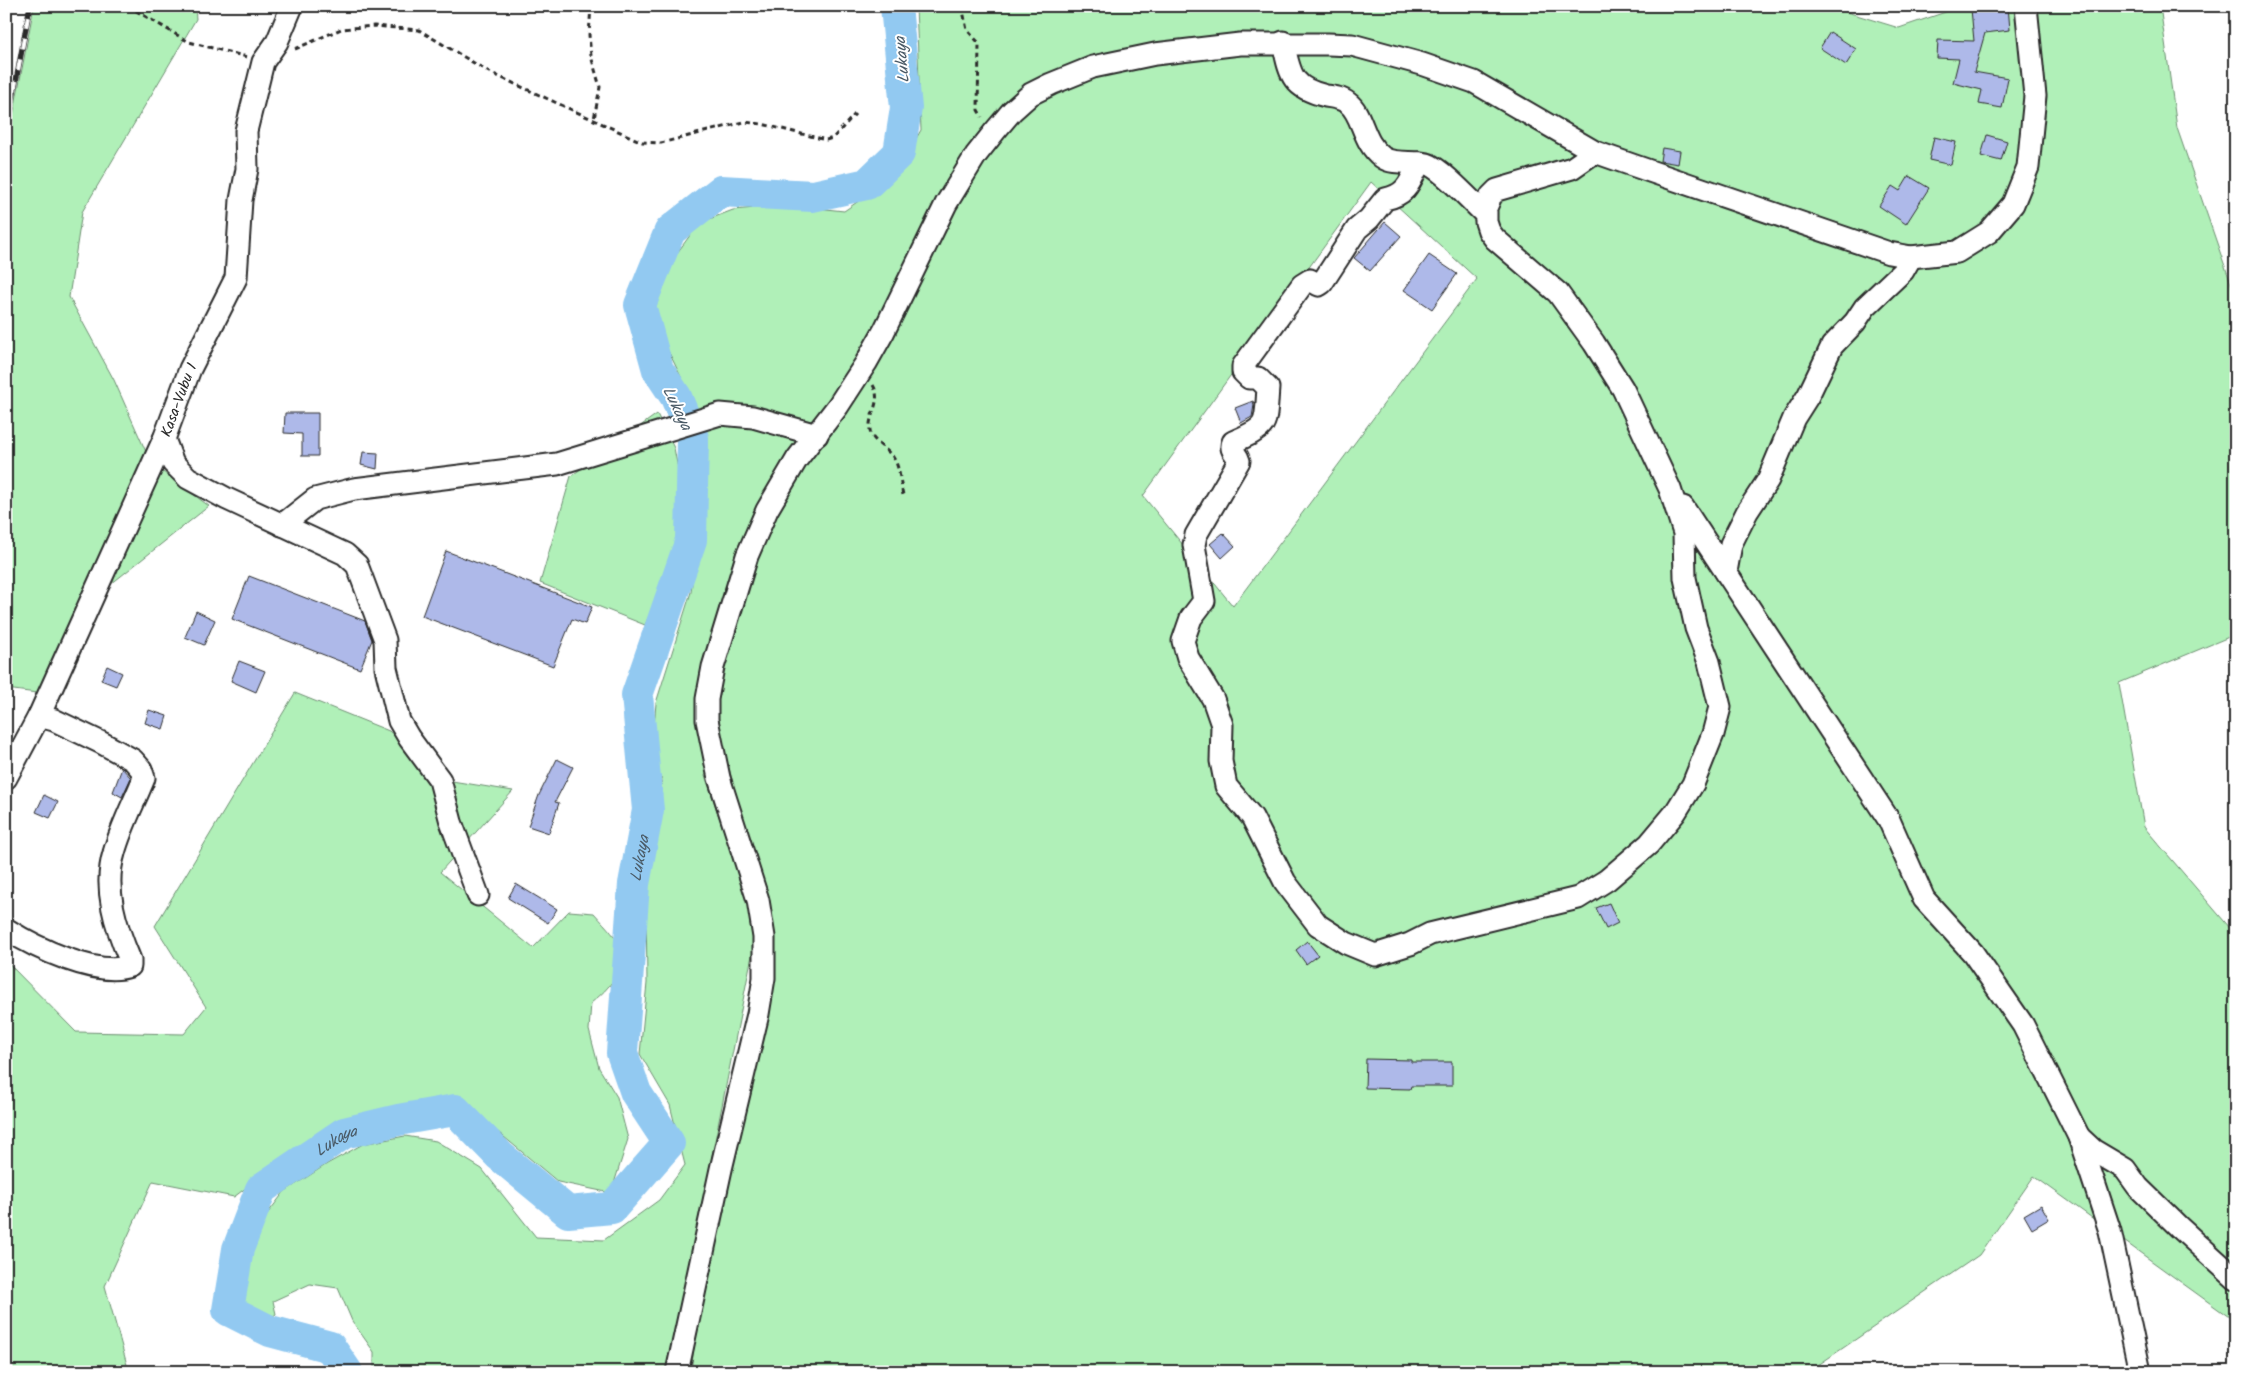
<svg xmlns="http://www.w3.org/2000/svg" width="2242" height="1378" viewBox="0 0 2242 1378" font-family="Kalam,sans-serif">
  <style>
    .green { fill: #b0f0b8; stroke: #6e8e72; fill-rule: evenodd }
    .lines { fill: none; stroke-linecap: round; stroke-linejoin: round }
    .river { stroke: #92c9f1; stroke-width: 32 }
    .building { fill: #aeb9e9; stroke: #2b2b2b }
    .minor-casing { stroke: #2b2b2b; stroke-width: 25 }
    .path { stroke: #2b2b2b; stroke-width: 3; stroke-dasharray: 5 4; stroke-linecap: butt }
    .minor { stroke: #fff; stroke-width: 21 }
    .rail-casing { stroke: #2b2b2b; stroke-width: 5.5 }
    .rail { stroke: #fff; stroke-width: 4; stroke-dasharray: 11; stroke-linecap: butt }
    .labels { text-anchor: middle; stroke-width: 4; stroke-linejoin: round; paint-order: stroke }
    .street-label { font-size: 15px; fill: #2b2b2b; stroke: #fff }
    .water-label { font-size: 16px; font-style: italic; fill: #4a5a66; stroke: #fff }
  </style>
  <rect width="100%" height="100%" fill="#fff"/>
  <filter id="ink" filterUnits="userSpaceOnUse"><feTurbulence type="fractalNoise" baseFrequency=".02" numOctaves="2"/><feDisplacementMap in="SourceGraphic" scale="10" xChannelSelector="R" yChannelSelector="G"/><feConvolveMatrix kernelMatrix="1 2 1 2 8 2 1 2 1" color-interpolation-filters="sRGB"/></filter>
  <g filter="url(#ink)">
    <path class="green" d="M34 6H195L196 19 82 212 69 297 114 380 151 463 209 506 106 588 37 693 6 689V153Z
      M916 6H1827L1899 28 1963 6H2160L2177 128 2236 298V634L2119 683 2144 827 2236 935V1322L2034 1176 1979 1255 1808 1372H691L700 1296 775 945 728 764 705 775 757 930 704 1196 674 1372H374V1352L352 1321 338 1288 310 1284 273 1301 276 1314 265 1322 249 1313 238 1298 239 1268 252 1234 284 1192 327 1164 363 1144 405 1136 436 1141 482 1169 536 1237 604 1240 659 1200 685 1165 670 1105 640 1054 647 983 646 898 662 780 651 761 656 703 691 592 705 474V435L688 391 652 318 669 264 699 223 733 210 790 205 844 211 894 177 921 130ZM1371 182 1477 279 1233 606 1143 496Z
      M657 414 674 448 682 490 680 542 645 625 540 583 571 476Z
      M295 693 389 731 446 780 513 791 440 872 533 948 569 911 594 913C600 920 616 936 619 944 626 970 610 988 591 1003L589 1030 599 1068 617 1097 628 1139 611 1193 558 1182 462 1102 433 1101 326 1127 234 1197 153 1181 105 1286 129 1372H6V961L76 1032 184 1034 206 1007 155 926Z"/>
    <g class="lines">
      <path class="river" id="s1" d="M347 1372 330 1347 270 1331 228 1310 238 1249 261 1189 344 1133 398 1120 455 1110 500 1156 568 1212 612 1208 669 1143 636 1093 622 1053 634 884 648 810 637 695 691 540 693 438 676 397 658 370 640 305 670 231 721 191 813 196 867 184 899 153 906 108 896 6"/>
    </g>
    <path class="building" d="M2008 6 2010 30 1985 33 1974 72 2008 78 2002 108 1979 104 1982 90 1953 83 1959 59 1937 58 1938 40 1974 41 1971 9Z
      M1830 32 1856 49 1846 65 1820 48Z
      M1987 135 2007 141 2001 161 1981 156Z
      M1934 137 1956 142 1951 165 1929 160Z
      M1662 148 1680 151 1678 164 1660 161Z
      M1909 176 1929 188 1906 224 1879 206 1892 186 1900 191Z
      M1385 222 1401 236 1370 271 1354 258Z
      M1429 255 1457 274 1432 309 1404 290Z
      M1253 401 1254 405 1252 417 1241 423 1235 408Z
      M285 413H318V456H302V434L284 433Z
      M363 452 378 453 377 469 361 465Z
      M1223 533 1235 546 1222 558 1210 544Z
      M446 551 592 607 585 624 572 619 553 666 422 616Z
      M249 576 365 621 372 640 360 669 232 619Z
      M196 611 215 620 204 645 185 637Z
      M239 661 265 671 256 692 231 681Z
      M107 666 122 673 116 686 101 680Z
      M149 710 167 716 163 729 145 723Z
      M557 759 573 767 555 802 559 803 549 833 528 826 539 795Z
      M122 768 131 778 122 797 113 792Z
      M44 795 58 802 50 818 36 812Z
      M516 884 557 909 548 923 508 898Z
      M1609 903 1618 923 1606 929 1596 908Z
      M1307 941 1318 955 1306 964 1296 950Z
      M1366 1059 1411 1060V1062H1452V1086H1411L1410 1089 1365 1088Z
      M2041 1205 2049 1219 2032 1229 2024 1215Z"/>
    <g class="lines">
      <g class="minor-casing">
        <g id="minor">
          <path d="M1283 42C1290 74 1291 88 1326 96 1334 97 1342 98 1348 103 1363 114 1362 142 1382 157 1394 166 1414 160 1427 164 1441 168 1473 203 1485 214"/>
          <path d="M1419 163C1410 182 1407 195 1385 199L1369 219 1357 229 1322 283 1319 285 1310 280 1302 285 1243 366V372L1249 378H1258L1268 388C1265 426 1270 426 1233 442 1229 451 1237 453 1239 461L1196 535 1194 545 1204 601 1191 618 1183 641 1188 658 1213 699 1222 725 1221 761 1226 786 1252 817 1285 882 1318 925 1346 943 1375 955 1410 944 1430 934 1578 898 1607 880 1649 844 1675 813 1693 784 1713 734 1720 707 1709 662 1696 628 1685 578 1684 533 1670 489 1623 389 1594 343 1558 293 1495 239 1489 231 1486 222V208L1491 196 1497 190 1572 168 1595 152"/>
          <path d="M164 439 173 463 188 478 227 499 345 554 357 565 385 640 386 668 399 721 409 738 440 780 451 822 478 895"/>
          <path d="M1683 507 1889 820 1924 899 1973 953 2023 1025 2079 1137 2110 1231 2140 1372"/>
          <path d="M282 525 315 499 354 489 557 464 720 414 753 417 817 435"/>
          <path d="M1726 572 1731 544 1747 512 1768 480 1794 418 1808 396 1832 346 1855 322 1865 307 1903 271 1911 257"/>
          <path id="s2" d="M6 778 39 716 164 439 190 369 236 278 241 200 247 169 246 131 263 62 277 42 292 6"/>
          <path d="M6 929C34 947 98 978 130 966V960C116 927 103 889 114 853 121 827 134 803 144 778L141 769 133 760 102 743 54 720 39 716"/>
          <path d="M2079 1137 2093 1150 2125 1169 2138 1187 2179 1227 2236 1279"/>
          <path d="M677 1372 721 1169 758 1014 764 978V937L758 900 719 778 707 720V699L713 667 747 556 767 510 797 459 838 406 866 363 884 331 946 204 976 155 995 131 1012 111 1031 94 1051 84 1093 67 1155 54 1240 44H1328L1352 45 1422 64 1474 82 1595 152 1635 166 1889 253 1911 257 1957 252 1989 232 2013 204 2028 167 2035 96 2026 6"/>
        </g>
      </g>
      <path class="path" d="M128 6 189 42 247 57
        M591 6 589 35 591 56 600 87 594 119
        M962 6 967 30 979 43 978 110 982 117
        M295 49 341 29 374 26 419 30 489 72 642 142 661 143 744 122 762 124 826 140 833 138 855 114
        M873 385C883 402 868 414 870 430 871 441 886 448 893 457 900 467 900 482 903 495"/>
      <use href="#minor" class="minor"/>
      <g class="rail-casing">
        <path id="rail" d="M6 135 30 6"/>
      </g>
      <use href="#rail" class="rail"/>
    </g>
  </g>
  <g class="labels">
    <g class="street-label">
      <text dy="5" stroke="none"><textPath href="#s2" startOffset="416">Kasa-Vubu 1</textPath></text>
    </g>
    <g class="water-label">
      <text transform="translate(901 60) rotate(-95)" y="6">Lukaya</text>
      <text transform="translate(678 408) rotate(64)" y="6">Lukaya</text>
      <text dy="6" stroke="none"><textPath href="#s1" startOffset="1060">Lukaya</textPath></text>
      <text dy="6" stroke="none"><textPath href="#s1" startOffset="355">Lukaya</textPath></text>
    </g>
  </g>
  <rect width="2242" height="1378" fill="none" stroke="#fff" stroke-width="25"/>
  <rect x="12" y="12" width="2217" height="1353" fill="none" stroke="#2b2b2b" stroke-width="2" filter="url(#ink)"/>
</svg>
